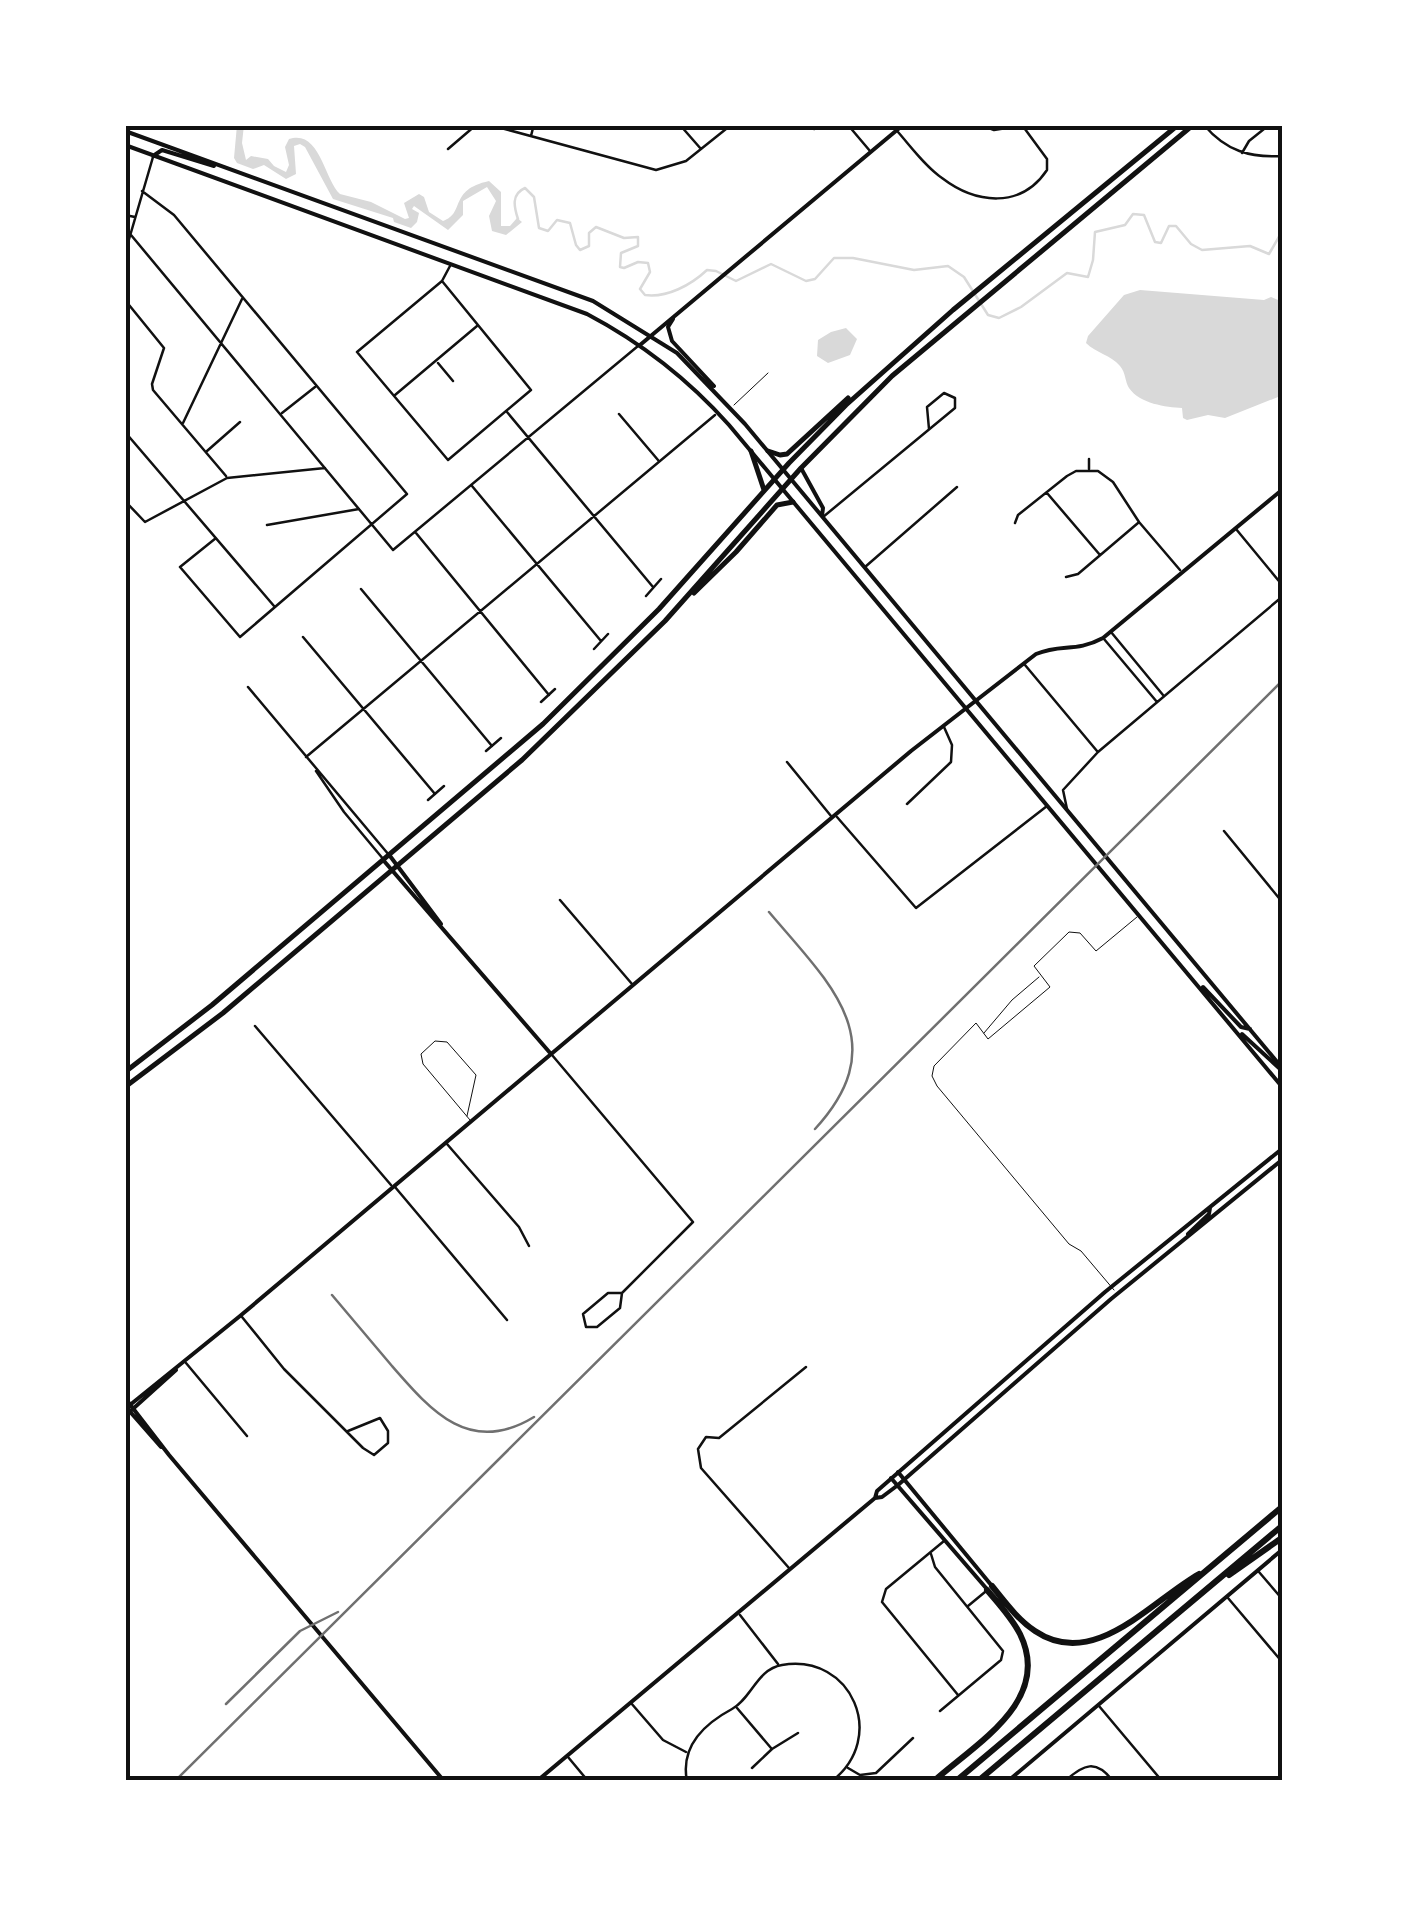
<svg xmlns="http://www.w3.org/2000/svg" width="1408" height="1906" viewBox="0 0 1408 1906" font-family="'Noto Serif',serif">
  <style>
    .water { fill: #d9d9d9 }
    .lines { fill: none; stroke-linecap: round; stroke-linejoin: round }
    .stream { stroke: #d9d9d9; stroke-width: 2.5 }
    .service { stroke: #111; stroke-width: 1 }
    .minor { stroke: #111; stroke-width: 2.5 }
    .tertiary { stroke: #111; stroke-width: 4 }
    .secondary { stroke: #111; stroke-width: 4 }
    .primary { stroke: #111; stroke-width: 5 }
    .motorway { stroke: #111; stroke-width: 6 }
    .rail { stroke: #707070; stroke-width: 2.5 }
    .neatline { fill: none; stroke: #111; stroke-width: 4 }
  </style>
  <rect width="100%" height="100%" fill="#fff"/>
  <path class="water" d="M237 125H244L242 143 246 160 251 156 268 159 274 166 286 172 289 165 285 147 289 139C320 129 324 179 340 194L371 202 405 219 409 218 404 203 419 194 424 197 429 212 443 221C466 213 448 190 489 181L501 192V226H510L517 218 522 222 506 235 492 231 489 216 496 201 487 187 463 201V215L448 230 414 206 412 209 419 213 417 222 411 228 394 222 393 218 333 199 305 147 300 144 294 146 296 174 286 179 264 165 253 169 237 163 234 158Z
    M1140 290 1264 300 1271 297 1283 302V395L1225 418 1208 415 1187 420 1183 418 1182 408C1166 407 1140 404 1129 388 1125 382 1126 373 1120 366 1111 355 1096 353 1086 343L1088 336 1124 295Z
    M846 328 857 339 850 355 828 363 817 356 818 340 831 332Z"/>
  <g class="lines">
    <path class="stream" d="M518 219C514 207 511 194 525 188L534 197 539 228 548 231 557 220 570 223 576 245 580 250 589 246V233L596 227 624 238 638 237V246L621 253 620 267 624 268 638 262 648 263 650 272 640 289 645 295C667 298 691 285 707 270L716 271 736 281 771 264 806 281 815 279 834 258H853L914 270 948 266 964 277 988 315 999 318 1021 307 1067 273 1088 277 1093 260 1095 232 1125 225 1133 214 1144 215 1155 242 1161 243 1169 226H1176L1191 244 1202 250 1250 246 1269 254 1280 235 1283 236"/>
    <path class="service" d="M734 405 768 373
      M984 1033 1012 1000 1039 977
      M467 1116 476 1075 447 1042 435 1041 421 1054 423 1064 470 1120
      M1114 1290 1081 1251 1069 1244 937 1086 932 1076 934 1066 976 1023 988 1039 1050 987 1034 966 1069 932 1080 933 1096 951 1137 917"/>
    <path class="minor" d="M490 125 656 170 686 161 731 125
      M680 125 701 149
      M807 125 814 129 832 125
      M848 125 870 151
      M981 125 994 130 1020 126
      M1204 125C1226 151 1250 158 1283 156
      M898 132C912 148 925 166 942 178 976 204 1021 209 1047 170V159L1022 125
      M531 136 533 128
      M448 149 476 125
      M1242 153 1249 141 1269 125
      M142 191 174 215 407 494 240 637 180 567 216 538
      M125 215 135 217
      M131 235 393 550 638 346
      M125 253 153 157
      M442 281 531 390 448 460 357 352 442 281 450 266
      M125 300 164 348 152 384 153 390 226 476
      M438 363 453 381
      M395 395 477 326
      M507 412 653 587
      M282 413 315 387
      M619 414 658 460
      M183 423 242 299
      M125 432 274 606
      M207 451 240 422
      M1089 459V469
      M472 486 601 641
      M1047 493 1100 555
      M125 501 145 522 227 478 325 468
      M823 517 955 408V398L944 393 927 407 929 429
      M1015 523 1018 515 1067 476 1076 471H1098L1113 482 1139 522 1180 570
      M267 525 359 509
      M1236 529 1283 586
      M416 533 549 695
      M865 567 957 487
      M1066 577 1078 574 1138 523
      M361 589 492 746
      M646 596 661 579
      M1111 632 1163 695
      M303 637 435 794
      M1104 639 1157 702
      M594 649 608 634
      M1025 665 1097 751
      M248 687 389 855
      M541 702 555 689
      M486 751 501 738
      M306 757 715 415
      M787 762 831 816
      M316 771 344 812 384 860
      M428 800 444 786
      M907 804 951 762 952 745 944 727
      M1067 809 1063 790 1098 752 1283 596
      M837 817 916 908 1047 806
      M1224 831 1283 903
      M560 900 632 984
      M255 1026 391 1185
      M552 1055 693 1222 622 1293H608L583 1314 586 1327H597L620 1308 622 1293
      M447 1144 519 1227 529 1246
      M395 1187 507 1320
      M242 1317 284 1369 363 1448 374 1455 388 1443V1431L380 1418 348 1431
      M186 1363 247 1436
      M944 1541 886 1589 882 1602 958 1695
      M931 1554 935 1567 1003 1651 1001 1660 940 1711
      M789 1568 701 1468 698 1449 706 1437 719 1438 806 1367
      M1259 1572 1283 1600
      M1228 1598 1283 1663
      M968 1606 985 1592
      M740 1615 778 1664
      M631 1703 663 1740 686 1752
      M1099 1706 1162 1781
      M737 1708 771 1748
      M568 1757 588 1781
      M752 1768 772 1749 798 1733
      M848 1768 860 1775 876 1773 913 1738
      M687 1781C680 1746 704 1724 732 1709 751 1699 757 1669 782 1665 852 1653 888 1738 832 1781
      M1065 1781C1084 1764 1096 1759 1113 1781"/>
    <path class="tertiary" d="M390 856 441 924
      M384 861 551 1054
      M125 1398 169 1455 444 1781
      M125 1406 161 1447
      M125 1409 240 1316 911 751 1036 654C1062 643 1075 653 1103 638L1283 489
      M125 1416 176 1370
      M898 1472 992 1586
      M891 1478 986 1588
      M1008 1781 1283 1549"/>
    <path class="secondary" d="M125 131 593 301 677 353 745 424 1283 1069
      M125 145 587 314C642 343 688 379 729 425L1283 1088
      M153 156 162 150 214 166
      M673 319 668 327 672 341 714 386
      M640 345 903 125
      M801 468 823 508 822 516
      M1203 987 1241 1027 1250 1029
      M1242 1034 1279 1068
      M1188 1234 1209 1214 1210 1208
      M875 1498 877 1491 1105 1292 1283 1148
      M537 1781 875 1498 882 1497 898 1485 1111 1299 1283 1159"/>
    <path class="primary" d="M751 451 764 490
      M768 451 780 455 787 454 848 398
      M694 593 736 552 777 505 793 502
      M125 1072 212 1005 543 724 659 609 789 463 846 405 953 310 1178 125
      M125 1087 223 1013 522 760 665 621 801 468 892 376 1193 125"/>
    <path class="motorway" d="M1229 1575 1283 1537
      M992 1586C1005 1602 1018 1620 1035 1631 1094 1671 1151 1601 1199 1574
      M934 1781C975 1744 1053 1701 1020 1634 1012 1618 999 1604 987 1590
      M956 1781 1283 1506
      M978 1781 1283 1525"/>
    <path class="rail" d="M769 912C829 983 896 1041 815 1129
      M332 1295C352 1319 372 1342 392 1366 432 1412 470 1456 534 1417
      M226 1704 300 1631 338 1612
      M175 1781 1283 680"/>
  </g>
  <rect width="1408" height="1906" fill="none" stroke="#ffffff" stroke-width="255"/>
  <rect x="128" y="128" width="1152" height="1650" class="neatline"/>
</svg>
